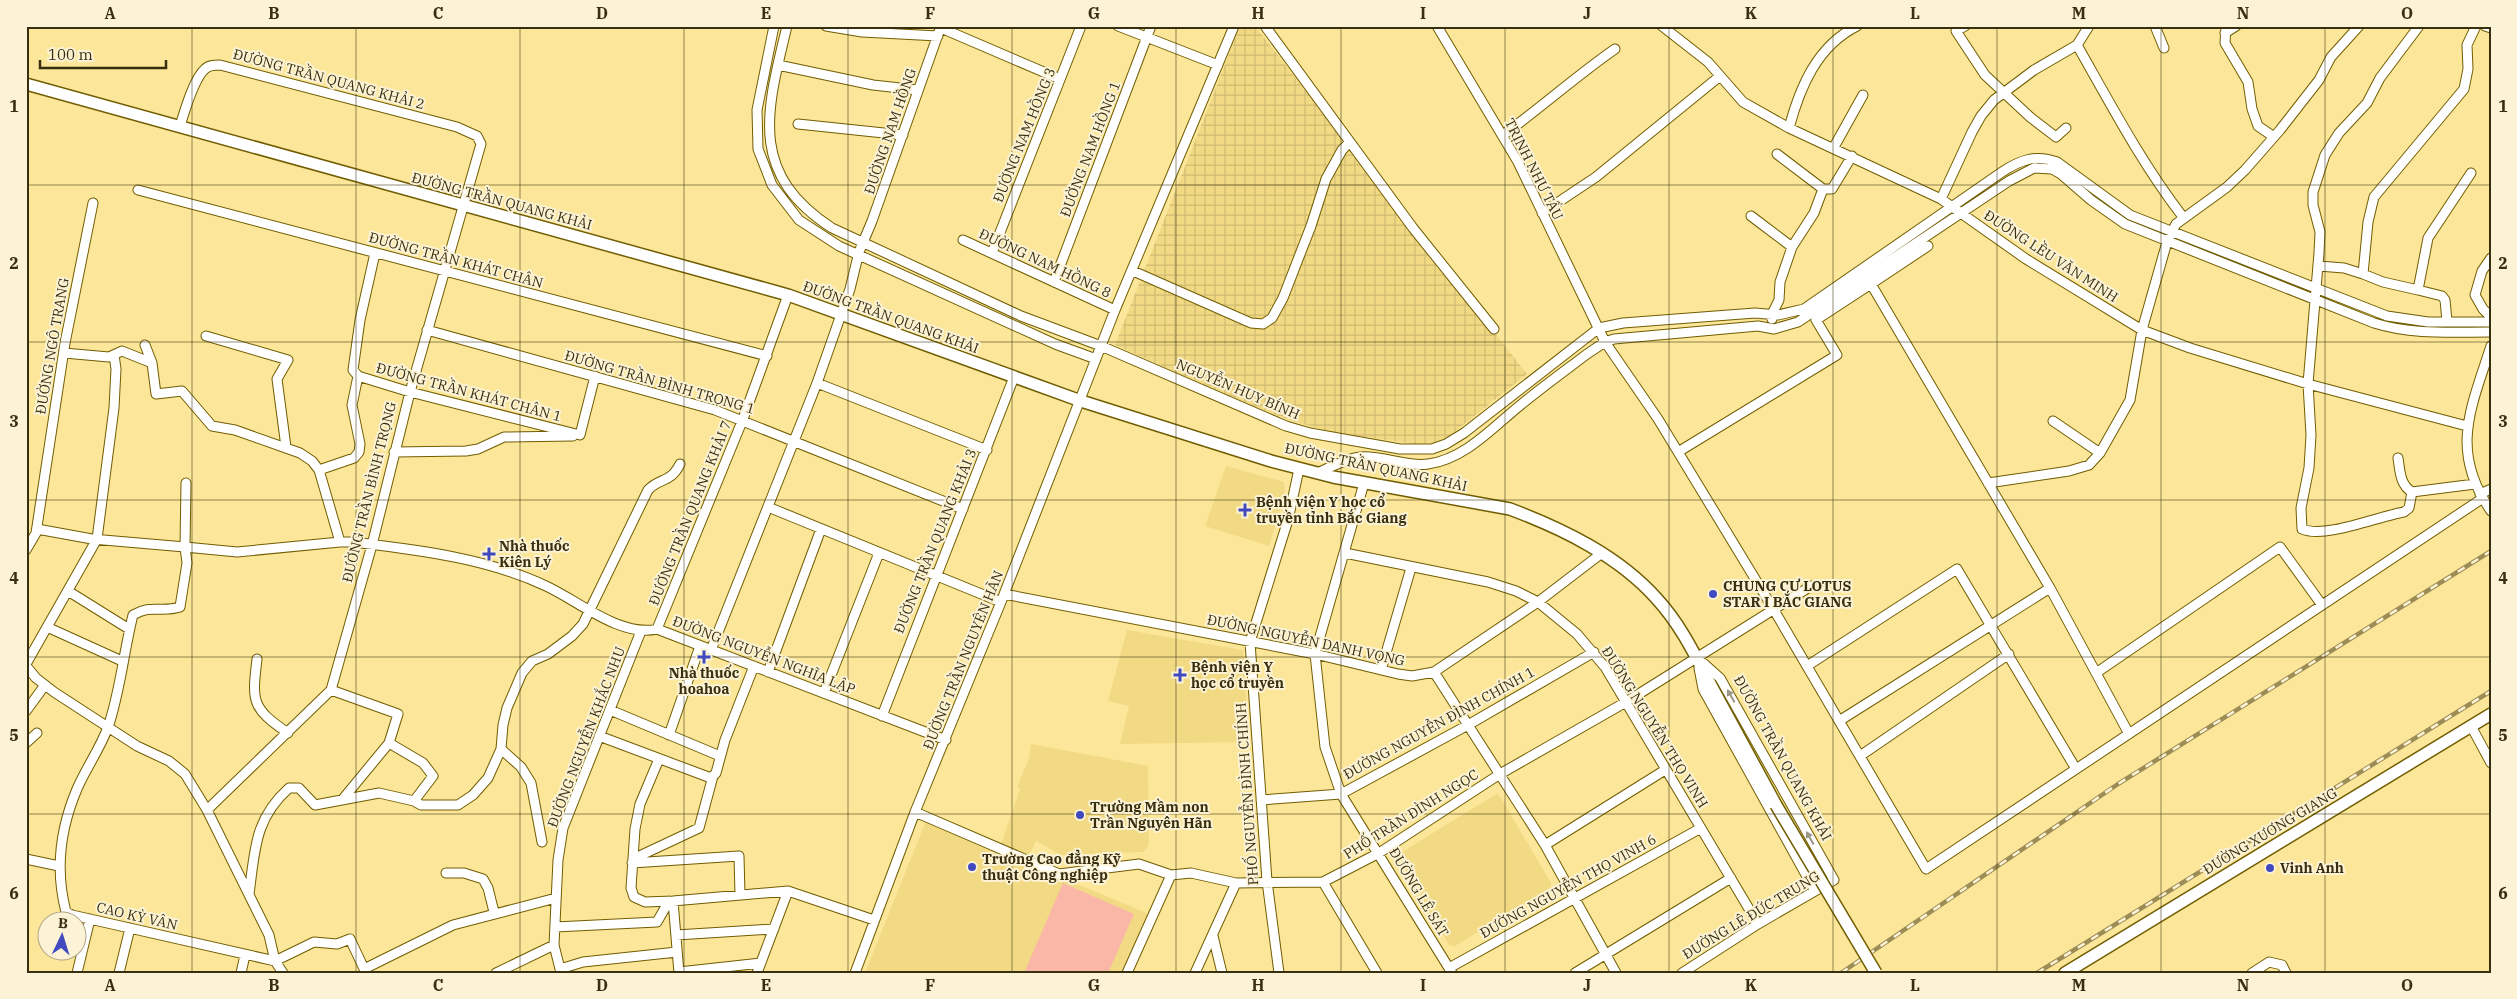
<svg xmlns="http://www.w3.org/2000/svg" width="2517" height="999" viewBox="0 0 2517 999" font-family="'IBM Plex Serif',serif">
  <style>
    .built { fill: #f2da85 }
    .industrial { fill: url(#industrial-grid) }
    .garden { fill: #fab6a6 }
    .lines { fill: none; stroke-linecap: round; stroke-linejoin: round }
    .minor-casing { stroke: #715d01; stroke-width: 11 }
    .major-casing { stroke: #715d01; stroke-width: 14 }
    .minor { stroke: #fff; stroke-width: 9 }
    .major { stroke: #fff; stroke-width: 11 }
    .rail-casing { stroke: #9c8c55; stroke-width: 4.5 }
    .rail { stroke: #fcf3d6; stroke-width: 2.5; stroke-dasharray: 8; stroke-linecap: butt }
    .major-bridge-casing { stroke: #715d01; stroke-width: 14; stroke-linecap: butt }
    .major-bridge { stroke: #fff; stroke-width: 11 }
    .oneway { fill: #9c9787 }
    .grid { fill: none; stroke: #382f0f; stroke-width: 1; stroke-opacity: 0.55 }
    .poi-dot { fill: #4049bd; stroke: #fcf3d6; stroke-width: 2 }
    .labels { text-anchor: middle; stroke-width: 4; stroke-linejoin: round; paint-order: stroke }
    .street-label { font-size: 14px; fill: #382f0f; stroke: #fcf3d6 }
    .poi-label { font-size: 14px; font-weight: bold; fill: #382f0f; stroke: #fcf3d6; text-anchor: start }
    .neatline { fill: none; stroke: #382f0f; stroke-width: 2 }
    .grid-label { font-size: 16px; text-anchor: middle; font-weight: bold; fill: #382f0f }
  </style>
  <defs>
    <pattern id="industrial-grid" width="8" height="8" patternUnits="userSpaceOnUse" patternTransform="scale(1.25)"><rect width="8" height="8" fill="#f2da85"/><path d="M0 4h8M4 0v8" fill="none" stroke="#d0bb72"/></pattern>
  </defs>
  <rect width="100%" height="100%" fill="#fce699"/>
  <path class="built" d="M1226 466 1284 482 1285 495 1269 546 1205 526Z
    M1127 630 1243 650 1249 742 1120 744 1129 706 1108 701Z
    M1031 744 1148 766 1149 845 1144 852 1061 855 1036 841 1028 857 1001 844 1020 789 1017 787 1029 758Z
    M1498 793 1551 883V887L1455 946 1449 945 1397 855Z
    M926 821 1149 914 1123 973H865Z"/>
  <path class="industrial" d="M1240 26H1255L1527 374 1452 434 1435 443 1415 444 1335 433 1289 420 1231 397 1115 345Z"/>
  <path class="garden" d="M1063 883 1134 914 1108 973H1024Z"/>
  <g class="lines">
    <g class="minor-casing">
      <path id="minor" d="M774 26 757 110 758 149 772 185 799 220 839 246 1055 344 1096 359
        M787 26C767 110 747 173 832 228L1021 316 1101 346 1286 426 1310 433 1400 449H1432L1446 444 1464 433 1599 328 1623 323 1755 313 1778 315 1804 309 2002 172C2020 160 2036 154 2057 162L2130 215 2387 316 2428 322H2491
        M826 26 862 32 938 36
        M1118 26 1218 65
        M1265 26 1413 228 1494 329
        M1437 26 1518 162 1605 342 1658 419 1774 610 1926 869 2483 498
        M1662 26 1708 62 1743 102 1789 128 1941 199 2026 259 2142 330 2190 348 2308 384 2467 426
        M1965 26 1956 31 1985 75 2030 117 2056 137 2066 128
        M2155 26 2164 48
        M2226 26 2225 43 2248 82 2252 109 2258 126 2274 137
        M2419 26 2380 78 2367 103 2339 133 2325 155 2313 192V205L2320 232 2319 253 2308 384 2311 435 2309 468 2301 508 2302 529C2325 539 2379 516 2404 512L2409 508 2412 492 2475 484
        M2485 26 2491 28
        M941 28 1060 79
        M2225 33 2236 26
        M2077 45C2110 103 2142 164 2183 217
        M778 65 873 85 918 90
        M798 124 903 135
        M180 126C184 113 194 78 205 69 209 65 215 65 220 65L457 127 477 136 481 144 410 392 372 545 331 690 207 810
        M1789 128C1800 87 1817 46 1857 26
        M1503 135C1542 107 1576 76 1615 49
        M1834 147 1863 95
        M1777 154 1823 189
        M2471 173 2428 238 2418 290 2383 282 2363 274 2368 222 2374 197 2464 89 2468 69 2467 45 2476 26
        M138 190 767 356
        M1941 199 1972 132 1981 116 1994 100 2034 70 2077 45 2089 26
        M1542 213 1596 177 1720 76
        M1751 216 1792 247
        M963 240 1115 310
        M1928 246 1871 284 2050 588
        M375 253 360 320 353 370 358 376 410 392 580 435 595 376
        M992 253 1081 26
        M2491 258 2482 271 2475 295 2483 309 2491 317
        M2319 266 2344 268 2363 274
        M1133 271 1251 323 1263 324 1272 318 1283 298 1311 226 1326 179 1342 150 1350 142
        M1054 282 1151 26
        M2418 290 2442 296 2445 300 2447 321
        M1772 319 1771 316 1779 300 1780 282 1792 247 1814 213 1823 189H1832L1852 156
        M427 330 715 410 963 509
        M206 336 288 360 277 379 286 447
        M145 345 152 363 156 394 182 391 212 426 235 430 300 453 312 461 319 470 340 542
        M2491 346C2471 408 2449 451 2491 511
        M64 353 109 357 122 351 152 363
        M817 383 987 450
        M2053 421 2100 453
        M394 452 466 451 478 449 504 437 573 436
        M1678 452 1837 355 1816 320 1871 284
        M2398 458C2400 471 2400 485 2412 492
        M319 470 354 458 359 452 360 444 352 405 358 376
        M1317 473C1331 467 1345 459 1360 457 1383 455 1405 467 1428 464 1466 459 1495 425 1523 403 1544 386 1566 370 1587 354L1605 342 1614 339 1758 326 1774 329 1798 322 2009 181 2034 168 2052 169 2061 174 2091 200 2125 224 2374 323C2412 335 2451 332 2491 332
        M1364 483 1315 654 1325 747 1341 794 1452 973
        M1988 483 2069 471 2089 465 2100 453 2130 400 2142 330 2167 242 2176 224 2227 187 2245 170 2280 130 2319 80 2331 57 2359 26
        M2480 494 2491 489
        M768 507 1001 602
        M37 529 92 539 185 547 186 483
        M26 550 36 533 65 343 93 203
        M1345 553 1488 582 1516 591 1538 602 1577 634 1605 667 1758 924
        M68 591 129 629
        M1004 594 1315 654 1398 674 1412 676 1434 672 1545 845 1616 973
        M47 627 122 661
        M657 629 743 419 788 295
        M711 650 817 383 850 289 859 252 872 221 941 26
        M257 659C252 701 251 708 288 733
        M26 664 97 539 114 408 116 369 114 355
        M26 666 36 678 54 692 137 746 169 761 185 774 207 810 269 935 275 961 314 942 337 944 350 939 366 973
        M1807 666 1957 569 2076 769
        M1699 668 1703 689 1815 891
        M1381 670 1411 568
        M768 672 821 529
        M1434 672 1538 602 1602 553
        M2096 673 2280 547 2322 605
        M331 690 398 714 389 743 342 800
        M824 693 879 553
        M610 710 720 756
        M26 711 45 685
        M882 716 1014 377
        M1839 721 2050 588 2129 734
        M2471 726 2491 763
        M669 735 700 646
        M599 736 711 778 716 773 725 740 754 666
        M26 743 37 733
        M501 749 521 767 531 783 542 842
        M1860 756 2009 654
        M659 759 640 804 635 829 631 888 634 897 645 902 673 901 788 891 874 920
        M1261 800 1341 794 1468 725 1594 652
        M414 801 421 805H458L473 795 488 778 501 749 503 725 507 708 522 673 532 661 548 654 572 636 583 624 648 490C660 477 670 484 680 464
        M915 812 1059 874 1139 864 1171 875 1191 873 1236 883 1323 882 1379 853 1500 774 1626 702 1811 586
        M1545 845 1665 770
        M26 859 59 866
        M633 859 699 828 713 776
        M632 863 739 856 740 895
        M446 873H464L483 879 488 888 494 912
        M1323 882 1377 973
        M249 894C255 851 254 819 289 788H299L315 805 379 793 414 801 433 776 423 763 389 743
        M673 901 679 973
        M555 927 657 922 669 901
        M676 935 774 929
        M1213 936 1222 973
        M1449 968 1701 828
        M364 969 453 925 556 898
        M560 969 583 962 677 952
        M679 972 761 963
        M77 973 90 919
        M119 973 130 928
        M241 973 245 955
        M283 973 275 961 72 915 66 912C55 870 60 829 77 789 86 768 100 749 108 727 120 693 124 650 133 615 151 604 161 613 180 607L187 563 185 547 237 552 340 542H353C417 550 487 558 546 586 577 600 621 638 657 629L946 740
        M496 973 554 945
        M561 973 554 945 558 860 563 828 641 631
        M757 973 788 891
        M855 973 915 812 1001 602 1115 310 1234 26
        M1127 973 1171 875
        M1195 973 1236 883
        M1279 973 1267 881 1250 642 1288 520 1299 469
        M1575 973 1731 878
        M1682 973 1758 924 1834 880 1720 678 1701 661
        M2252 973 2269 962 2282 965 2286 973"/>
    </g>
    <g class="major-casing">
      <path id="major" d="M26 84 788 295 1081 401 1271 461 1333 477 1510 509C1563 529 1619 556 1657 599 1681 625 1696 657 1713 689 1734 727 1755 766 1776 805
        M2065 973 2491 714"/>
    </g>
    <use href="#minor" class="minor"/>
    <use href="#major" class="major"/>
    <g class="rail-casing">
      <path id="rail" d="M1841 973 2118 784 2491 551
        M2037 973 2491 691"/>
    </g>
    <use href="#rail" class="rail"/>
    <g class="major-bridge-casing">
      <path id="major-bridge" d="M1776 805 1876 973"/>
    </g>
    <use href="#major-bridge" class="major-bridge"/>
  </g>
  <defs><path id="oneway-solid" d="M-6-.8H1V-3.2L6.5 0L1 3.2V.8H-6Z" transform="scale(1.25)"/></defs>
  <g class="oneway">
    <use href="#oneway-solid" transform="translate(1731 696) rotate(-119)"/>
    <use href="#oneway-solid" transform="translate(1810 838) rotate(-119)"/>
  </g>
  <path class="grid" d="M192 26V973M356 26V973M520 26V973M684 26V973M848 26V973M1012 26V973M1176 26V973M1341 26V973M1505 26V973M1669 26V973M1833 26V973M1997 26V973M2161 26V973M2325 26V973M26 185H2491M26 342H2491M26 500H2491M26 657H2491M26 814H2491"/>
  <g class="poi-dot">
    <path d="M1242.5 502.5h5v5h5v5h-5v5h-5v-5h-5v-5h5z"/>
    <path d="M486.5 546.5h5v5h5v5h-5v5h-5v-5h-5v-5h5z"/>
    <circle cx="1713" cy="594" r="5"/>
    <path d="M701.5 649.5h5v5h5v5h-5v5h-5v-5h-5v-5h5z"/>
    <path d="M1177.5 667.5h5v5h5v5h-5v5h-5v-5h-5v-5h5z"/>
    <circle cx="1080" cy="815" r="5"/>
    <circle cx="972" cy="867" r="5"/>
    <circle cx="2270" cy="868" r="5"/>
  </g>
  <g class="labels">
    <g class="street-label">
      <text transform="translate(329 79) rotate(15)" y="5">ĐƯỜNG TRẦN QUANG KHẢI 2</text>
      <text transform="translate(890 131) rotate(-71)" y="5">ĐƯỜNG NAM HỒNG</text>
      <text transform="translate(1024 135) rotate(-68)" y="5">ĐƯỜNG NAM HỒNG 3</text>
      <text transform="translate(1090 149) rotate(-69)" y="5">ĐƯỜNG NAM HỒNG 1</text>
      <text transform="translate(1534 169) rotate(63)" y="5">TRỊNH NHƯ TẤU</text>
      <text transform="translate(502 201) rotate(15)" y="5">ĐƯỜNG TRẦN QUANG KHẢI</text>
      <text transform="translate(2051 256) rotate(33)" y="5">ĐƯỜNG LỀU VĂN MINH</text>
      <text transform="translate(456 260) rotate(15)" y="5">ĐƯỜNG TRẦN KHÁT CHÂN</text>
      <text transform="translate(1045 263) rotate(25)" y="5">ĐƯỜNG NAM HỒNG 8</text>
      <text transform="translate(891 317) rotate(20)" y="5">ĐƯỜNG TRẦN QUANG KHẢI</text>
      <text transform="translate(52 346) rotate(-80)" y="5">ĐƯỜNG NGÔ TRANG</text>
      <text transform="translate(660 382) rotate(16)" y="5">ĐƯỜNG TRẦN BÌNH TRỌNG 1</text>
      <text transform="translate(1238 389) rotate(23)" y="5">NGUYỄN HUY BÍNH</text>
      <text transform="translate(469 392) rotate(15)" y="5">ĐƯỜNG TRẦN KHÁT CHÂN 1</text>
      <text transform="translate(1376 467) rotate(12)" y="5">ĐƯỜNG TRẦN QUANG KHẢI</text>
      <text transform="translate(369 492) rotate(-76)" y="5">ĐƯỜNG TRẦN BÌNH TRỌNG</text>
      <text transform="translate(690 513) rotate(-68)" y="5">ĐƯỜNG TRẦN QUANG KHẢI 7</text>
      <text transform="translate(935 541) rotate(-68)" y="5">ĐƯỜNG TRẦN QUANG KHẢI 3</text>
      <text transform="translate(1306 640) rotate(12)" y="5">ĐƯỜNG NGUYỄN DANH VỌNG</text>
      <text transform="translate(764 655) rotate(21)" y="5">ĐƯỜNG NGUYỄN NGHĨA LẬP</text>
      <text transform="translate(963 660) rotate(-68)" y="5">ĐƯỜNG TRẦN NGUYÊN HÃN</text>
      <text transform="translate(1439 723) rotate(-29)" y="5">ĐƯỜNG NGUYỄN ĐÌNH CHÍNH 1</text>
      <text transform="translate(1655 727) rotate(58)" y="5">ĐƯỜNG NGUYỄN THỌ VINH</text>
      <text transform="translate(586 737) rotate(-69)" y="5">ĐƯỜNG NGUYỄN KHẮC NHU</text>
      <text transform="translate(1783 758) rotate(61)" y="5">ĐƯỜNG TRẦN QUANG KHẢI</text>
      <text transform="translate(1247 794) rotate(-94)" y="5">PHỐ NGUYỄN ĐÌNH CHÍNH</text>
      <text transform="translate(1411 814) rotate(-32)" y="5">PHỐ TRẦN ĐÌNH NGỌC</text>
      <text transform="translate(2270 831) rotate(-31)" y="5">ĐƯỜNG XƯƠNG GIANG</text>
      <text transform="translate(1568 886) rotate(-29)" y="5">ĐƯỜNG NGUYỄN THỌ VINH 6</text>
      <text transform="translate(1419 892) rotate(59)" y="5">ĐƯỜNG LÊ SÁT</text>
      <text transform="translate(1751 915) rotate(-31)" y="5">ĐƯỜNG LÊ ĐỨC TRUNG</text>
      <text transform="translate(137 916) rotate(13)" y="5">CAO KỲ VÂN</text>
    </g>
    <g class="poi-label">
      <text x="1256" y="507">Bệnh viện Y học cổ<tspan x="1256" dy="16">truyền tỉnh Bắc Giang</tspan></text>
      <text x="499" y="551">Nhà thuốc<tspan x="499" dy="16">Kiên Lý</tspan></text>
      <text x="1723" y="591">CHUNG CƯ LOTUS<tspan x="1723" dy="16">STAR I BẮC GIANG</tspan></text>
      <text x="1191" y="672">Bệnh viện Y<tspan x="1191" dy="16">học cổ truyền</tspan></text>
      <text x="704" y="678" text-anchor="middle">Nhà thuốc<tspan x="704" dy="16">hoahoa</tspan></text>
      <text x="1090" y="812">Trường Mầm non<tspan x="1090" dy="16">Trần Nguyên Hãn</tspan></text>
      <text x="982" y="864">Trường Cao đẳng Kỹ<tspan x="982" dy="16">thuật Công nghiệp</tspan></text>
      <text x="2280" y="873">Vinh Anh</text>
    </g>
  </g>
  <rect width="2517" height="999" fill="none" stroke="#fcf3d6" stroke-width="55"/>
  <g transform="translate(62 936) rotate(4)"><circle r="24" fill="#fcf3d6" stroke="#aea586"/>
  <path d="M0-4L9 19L0 12L-9 19Z" fill="#4049bd"/>
  <text y="-8" font-size="14" font-weight="bold" text-anchor="middle" fill="#382f0f">B</text>
  </g>
  <path d="M40 60v8h126v-8" fill="none" stroke="#382f0f" stroke-width="2.5"/>
  <text x="48" y="60" font-size="15" fill="#382f0f" stroke="#fcf3d6" stroke-width="4" paint-order="stroke">100 m</text>
  <rect x="28" y="28" width="2462" height="944" class="neatline"/>
  <g class="grid-label">
    <text x="110" y="19">A</text>
    <text x="274" y="19">B</text>
    <text x="438" y="19">C</text>
    <text x="602" y="19">D</text>
    <text x="766" y="19">E</text>
    <text x="930" y="19">F</text>
    <text x="1094" y="19">G</text>
    <text x="1258" y="19">H</text>
    <text x="1423" y="19">I</text>
    <text x="1587" y="19">J</text>
    <text x="1751" y="19">K</text>
    <text x="1915" y="19">L</text>
    <text x="2079" y="19">M</text>
    <text x="2243" y="19">N</text>
    <text x="2407" y="19">O</text>
    <text x="14" y="112">1</text>
    <text x="2503" y="112">1</text>
    <text x="14" y="269">2</text>
    <text x="2503" y="269">2</text>
    <text x="14" y="427">3</text>
    <text x="2503" y="427">3</text>
    <text x="14" y="584">4</text>
    <text x="2503" y="584">4</text>
    <text x="14" y="741">5</text>
    <text x="2503" y="741">5</text>
    <text x="14" y="899">6</text>
    <text x="2503" y="899">6</text>
    <text x="110" y="991">A</text>
    <text x="274" y="991">B</text>
    <text x="438" y="991">C</text>
    <text x="602" y="991">D</text>
    <text x="766" y="991">E</text>
    <text x="930" y="991">F</text>
    <text x="1094" y="991">G</text>
    <text x="1258" y="991">H</text>
    <text x="1423" y="991">I</text>
    <text x="1587" y="991">J</text>
    <text x="1751" y="991">K</text>
    <text x="1915" y="991">L</text>
    <text x="2079" y="991">M</text>
    <text x="2243" y="991">N</text>
    <text x="2407" y="991">O</text>
  </g>
</svg>
